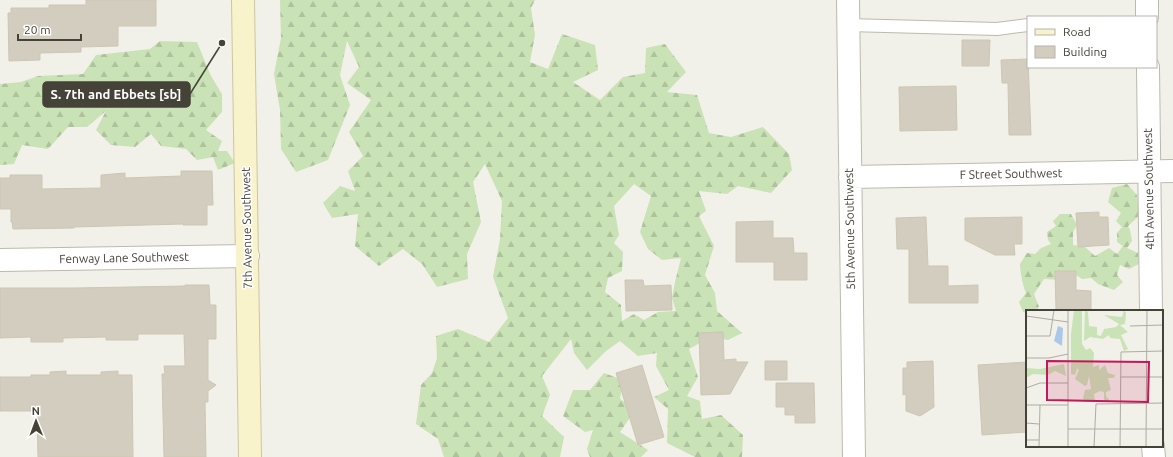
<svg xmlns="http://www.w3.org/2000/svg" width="1173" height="457" viewBox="0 0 1173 457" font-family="Ubuntu,sans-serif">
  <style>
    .forest { fill: url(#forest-firs); fill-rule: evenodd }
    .building { fill: #d3cdbf; stroke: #cdc6b3 }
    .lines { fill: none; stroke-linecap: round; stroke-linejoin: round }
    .lane-casing { stroke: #bdb9ac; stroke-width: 14 }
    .street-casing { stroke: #bdb9ac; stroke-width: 24 }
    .secondary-casing { stroke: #cdc69d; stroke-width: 24 }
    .lane { stroke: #fff; stroke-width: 12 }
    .street { stroke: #fff; stroke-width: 22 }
    .secondary { stroke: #f9f3cc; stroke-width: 22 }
    .labels { text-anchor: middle; stroke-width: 3; stroke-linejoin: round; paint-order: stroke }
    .street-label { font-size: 12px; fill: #454238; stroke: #fff }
    .inset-road { fill: none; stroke: #adaba2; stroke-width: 1 }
    .view { fill: #c2185b; fill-opacity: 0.15; stroke: #c2185b; stroke-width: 2 }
    .inset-edge { fill: none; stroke: #454238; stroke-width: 2 }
    .leader { fill: none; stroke: #454238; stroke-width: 1.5 }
    .callout-dot { fill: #454238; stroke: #fff; stroke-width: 1.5 }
    .callout { fill: #454238; stroke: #454238; stroke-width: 1.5 }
    .callout-label { font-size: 13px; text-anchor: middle; font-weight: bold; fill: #fff }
  </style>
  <defs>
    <pattern id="forest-firs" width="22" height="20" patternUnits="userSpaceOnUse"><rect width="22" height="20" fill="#c9e2b6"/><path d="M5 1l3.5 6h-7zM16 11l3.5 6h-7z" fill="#aec39d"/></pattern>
  </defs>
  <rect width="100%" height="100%" fill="#f2f1e9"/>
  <path class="forest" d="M280 0H535L531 8 535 35 530 62 548 69 562 34 595 45 598 70 573 82 600 100 623 77 645 73 646 48 665 44 686 72 667 92 697 95 709 133 731 137 763 127 789 154 792 170 771 193 738 186 727 194 699 191 706 211 699 216 714 246 705 275 715 293 717 311 742 333 728 340 711 337 689 349 698 377 687 396 700 401 702 419 721 415 743 435 742 457H695L667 443 668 409 654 397 669 390 656 366 657 353 638 356 620 341 606 351 587 370 574 353 571 339 542 376 550 395 542 416 564 437 560 457H444L438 439 416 424 421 385 432 373 437 358 436 336 458 329 489 342 508 318 493 277 500 239 502 201 485 164 473 182 481 222 467 254 468 279 437 287 422 264 403 249 379 266 355 246 358 214 332 218 323 203 340 186 355 191 348 171 363 156 349 132 371 100 347 83 359 67 347 41 340 75 350 105 328 160 296 172 281 149 280 110 274 74 281 38ZM634 184 651 196 640 232 648 249 662 260 681 258 675 282 672 298 676 311 658 312 644 320 634 314 622 321 621 305 605 292 608 278 622 271 623 252 614 243 619 235 614 206Z
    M160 41 197 42 211 76 222 94V112L206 130 222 141 218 151H227L235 163 218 170 213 157 197 160 186 149 161 146 151 134 135 147 111 145 96 130 106 111 87 127H68L48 149 22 145 14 164 0 165V84L21 82 38 76 83 74 96 55 150 49Z
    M1127 184 1137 195 1139 216 1128 226 1130 230 1132 241 1127 248 1138 253 1139 264 1129 269 1120 265 1117 275 1123 282 1114 290 1098 284 1091 278 1082 279 1076 275 1061 280 1044 279 1034 294 1039 307 1036 311H1027V313L1023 312 1019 302 1026 293C1023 287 1020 271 1020 264L1027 253 1035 254 1041 248 1051 244 1048 240 1047 232 1056 226 1053 221 1060 214H1071L1077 225 1073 232V245L1085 247 1095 256 1109 248 1117 254 1123 246 1117 242V233L1122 227 1116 221 1121 213 1108 202 1112 188Z
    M604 373 623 380 620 399 636 409 620 432 648 450 641 457H590L587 449 593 430 585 432 563 416 573 390H590Z"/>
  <path class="building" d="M86 0H156V26H118V46L81 47V52L40 53V60L9 61 8 13H11V8H49V5H86Z
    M962 40H990L989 66H962Z
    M1028 59 1031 135H1009L1008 83H1002L1001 60Z
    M956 86 957 130 900 131 899 87Z
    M181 171H212L213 205H207V225H183V224L74 227V228L13 229 12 222H11V209H0V178H10V175H42V189L101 188V175L125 173V178L181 176Z
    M1099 212V217H1108L1109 245 1078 247 1076 213Z
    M926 217 928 266H948V286L978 285V303H909V249H897L896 218Z
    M1022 217V244H1014L1015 255H995L965 240V218Z
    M773 221V238H793L794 253H807V280H774V262H736V222Z
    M1055 271H1076V290L1091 291V310H1056Z
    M625 280H643L644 286 671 285 672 310 626 311Z
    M185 285H209L210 305H216V339H208V380L216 385 208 391V402H205L206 457H164L162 374H165L164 366H185L184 334H138V340H106V337L63 338V342H31V337L0 338V288H75L185 286Z
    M723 332 724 360 736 359V362H748L730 394 701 395 699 333Z
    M765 361H787V380H765Z
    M933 361 934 407 920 416 906 411V394L903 395V368H907V362Z
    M1027 362V432L982 435 978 365Z
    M642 365 664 437 638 445 616 373Z
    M66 371V375H101V372L118 371V375H132L133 457H38L37 411H0V377H31V375H50V372Z
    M776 383H814L815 423H795V415H785V407H776Z"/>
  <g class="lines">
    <g class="lane-casing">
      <path id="lane" d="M848 25 997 29 1028 25"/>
    </g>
    <g class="street-casing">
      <path id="street" d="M848 0 854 457
        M1147 0V17
        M1148 67 1151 311
        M850 177 1173 171
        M0 260 248 256
        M1153 446 1154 457"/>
    </g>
    <g class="secondary-casing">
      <path id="secondary" d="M243 0 250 457"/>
    </g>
    <use href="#lane" class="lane"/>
    <use href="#street" class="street"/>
    <use href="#secondary" class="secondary"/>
  </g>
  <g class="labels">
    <g class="street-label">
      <text transform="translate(1011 174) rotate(-1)" y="4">F Street Southwest</text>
      <text transform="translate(1149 189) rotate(-91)" y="4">4th Avenue Southwest</text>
      <text transform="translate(247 228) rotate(-91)" y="4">7th Avenue Southwest</text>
      <text transform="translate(850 229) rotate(-91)" y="4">5th Avenue Southwest</text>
      <text transform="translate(124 258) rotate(-1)" y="4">Fenway Lane Southwest</text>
    </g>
  </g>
  <g transform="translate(1026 310)">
    <rect width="137" height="137" fill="#f2f1e9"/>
    <path d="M48 0H56V34L60 40 64 38 68 43 67 57 73 55V60L79 55 82 63 89 65 88 68H82L85 80 80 82V86L85 92 78 90V82L74 81 68 84 69 92H60L57 88 59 80 65 79 63 66 61 75 59 76 49 69 53 60 51 58 49 65 45 64V24ZM59 0 62 2 63 16 71 17V25L75 26 78 19 90 17 93 14 78 5 96 7 98 0 100 3 99 14 94 15 102 22 95 25 102 39 98 41 94 29 84 28 83 25 77 29 64 27 58 31ZM38 54 40 66 29 61 22 65 7 64 0 68V58L14 59Z" fill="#c9e2b6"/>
    <path d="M32 16 37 18 36 36 28 31Z" fill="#abc8e8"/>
    <path class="inset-road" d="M0 6 42 12M104 16 137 15M0 26H24L28 0M0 48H23L42 44M95 67H137M0 78 14 73H42M0 95H42M0 113 13 114M42 119H137M0 130H13M13 137 14 95M42 137V0M68 137 70 94 137 93M94 137 95 42 137 41M120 137 121 0"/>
    <path class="view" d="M21 51 123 52 122 92 21 90Z"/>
    <rect width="137" height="137" class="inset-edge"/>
  </g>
  <path class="leader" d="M222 43L190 94"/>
  <circle class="callout-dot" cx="222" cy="43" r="4"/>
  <rect class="callout" x="43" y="82" width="147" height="25" rx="4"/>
  <g class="callout-label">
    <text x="116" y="99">S. 7th and Ebbets [sb]</text>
  </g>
  <rect x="1027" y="16" width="130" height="52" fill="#ffffff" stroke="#b5b3af"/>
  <rect x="1035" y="29" width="20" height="6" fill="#f9f3cc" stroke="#b5b3af"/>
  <text x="1063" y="36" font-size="12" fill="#454238">Road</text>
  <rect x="1035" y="46" width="20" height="12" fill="#d3cdbf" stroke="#b5b3af"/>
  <text x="1063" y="56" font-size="12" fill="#454238">Building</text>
  <g transform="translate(36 421) rotate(359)" stroke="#ffffff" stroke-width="3" paint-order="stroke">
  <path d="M0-3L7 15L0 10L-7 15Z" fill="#454238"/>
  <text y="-6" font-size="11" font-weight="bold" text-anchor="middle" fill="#454238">N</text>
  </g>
  <path d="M18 34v6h63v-6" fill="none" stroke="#454238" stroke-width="2"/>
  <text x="24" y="34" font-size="12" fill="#454238" stroke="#ffffff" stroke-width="3" paint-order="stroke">20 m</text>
</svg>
